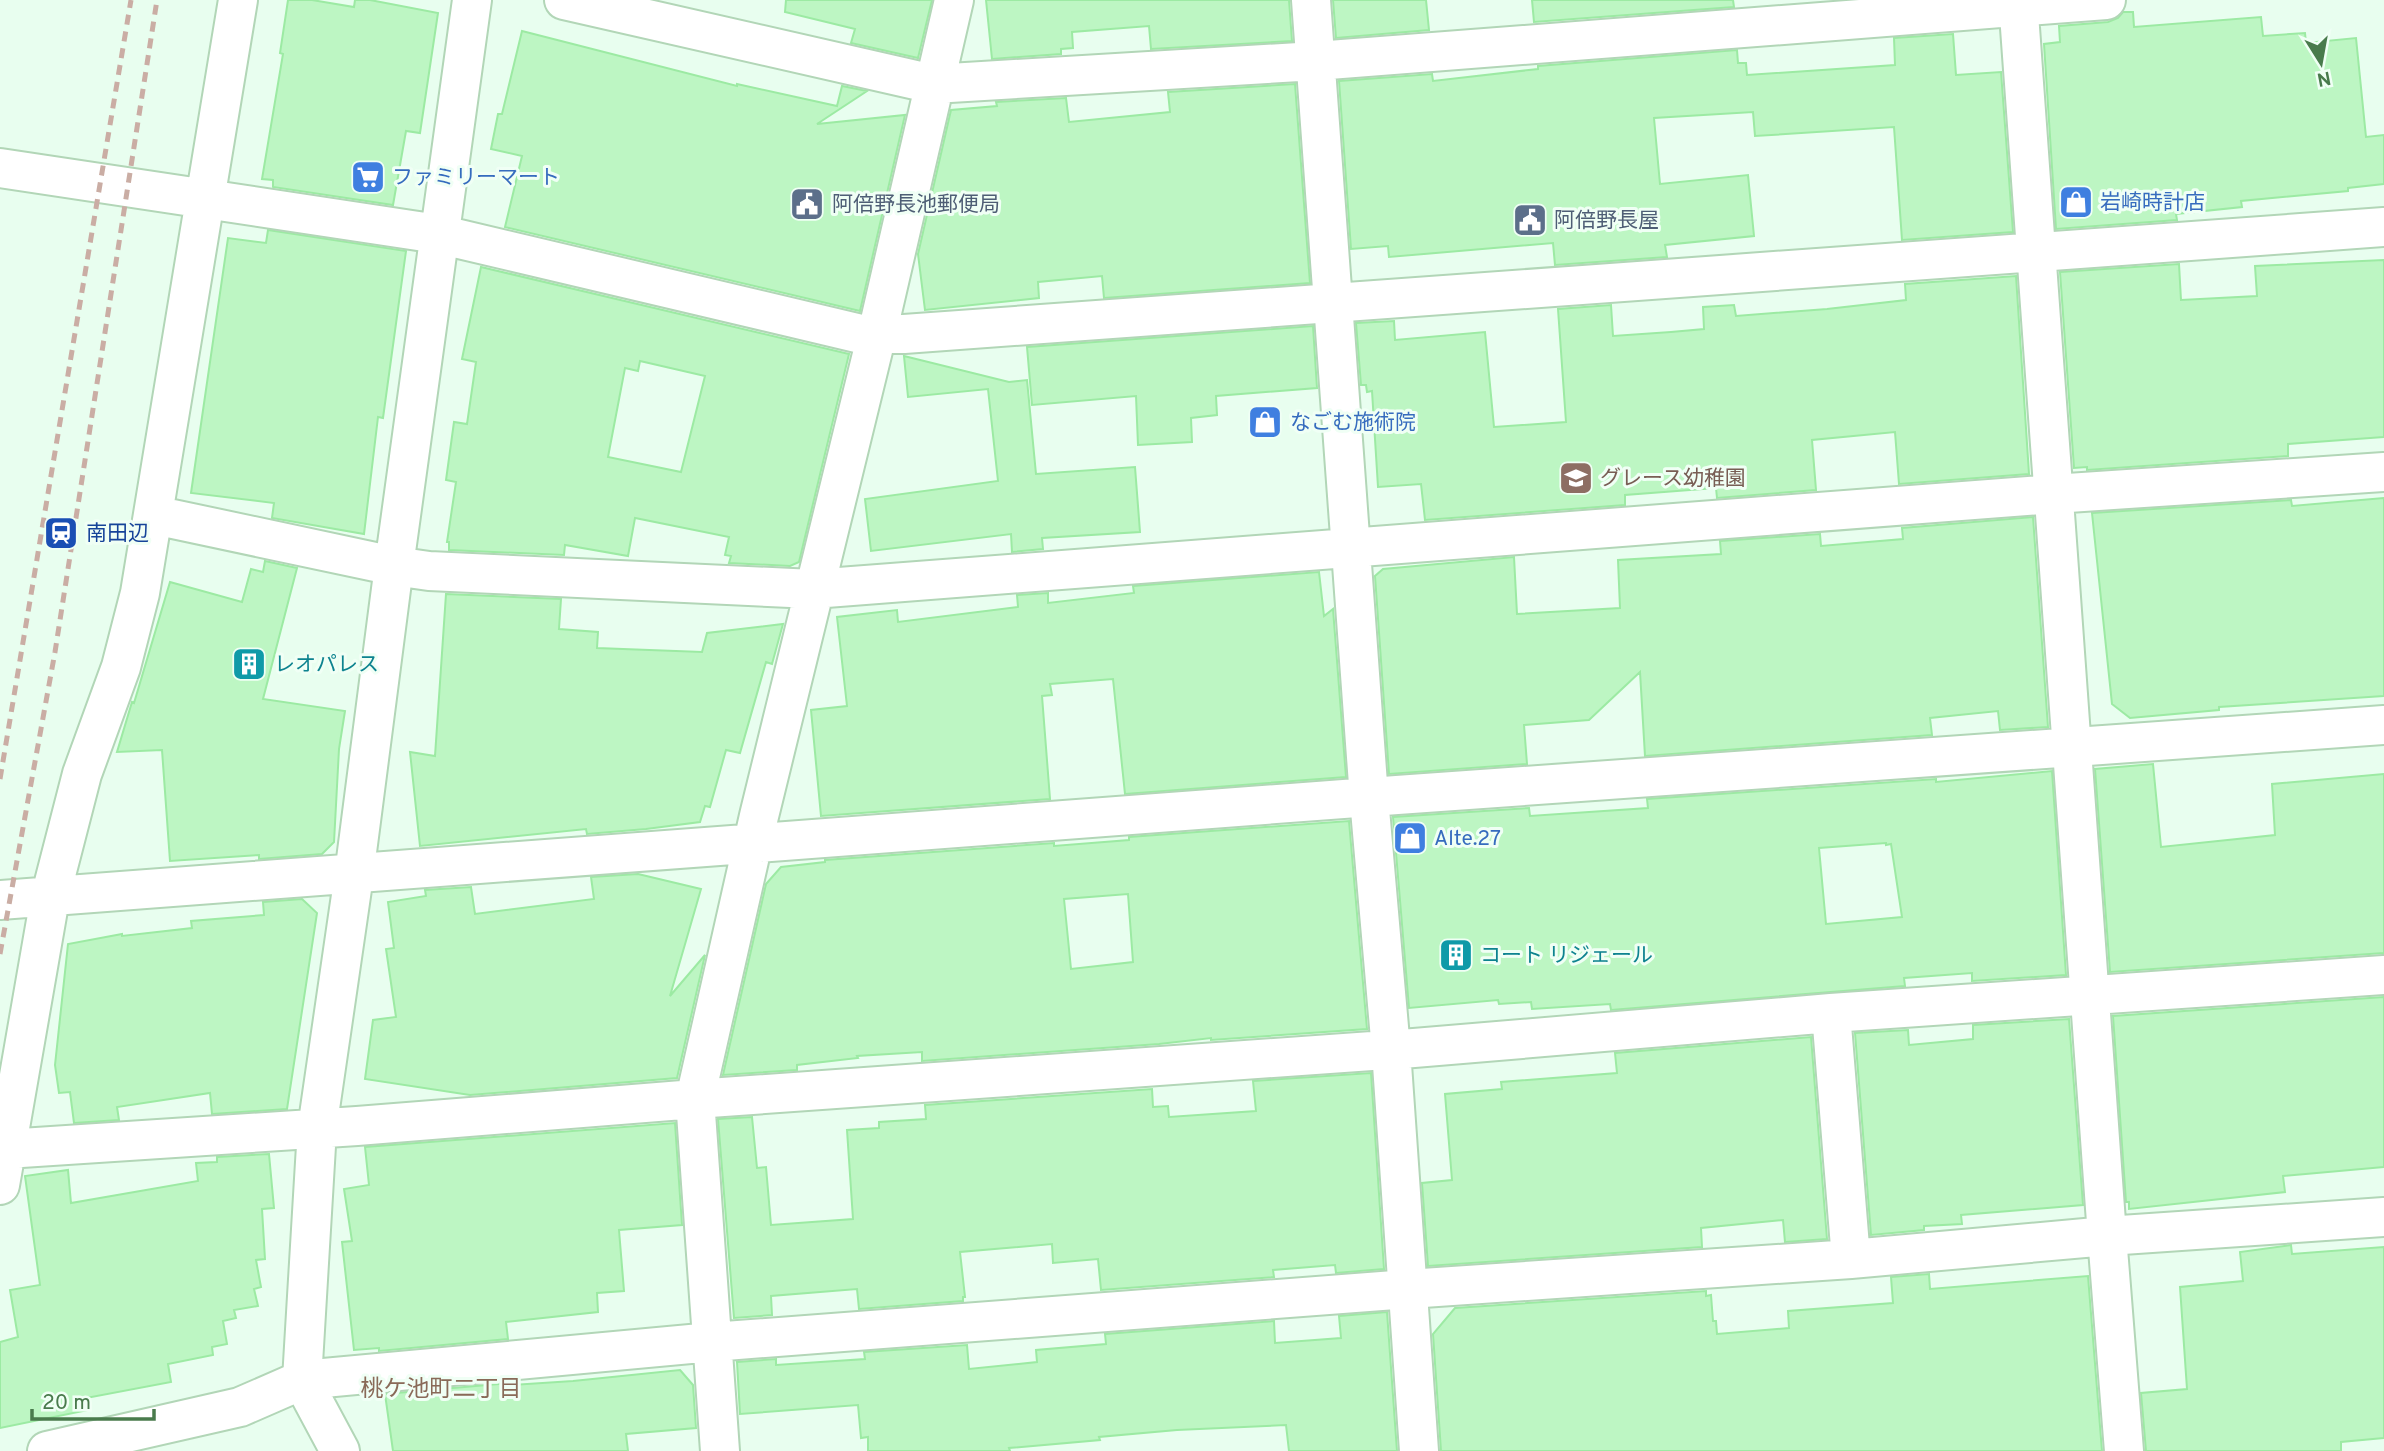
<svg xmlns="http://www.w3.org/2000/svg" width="2384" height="1451" viewBox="0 0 2384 1451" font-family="Overpass,'Noto Sans JP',sans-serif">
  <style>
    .building { fill: #bdf6c3; stroke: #9ceaa3; stroke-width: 2; fill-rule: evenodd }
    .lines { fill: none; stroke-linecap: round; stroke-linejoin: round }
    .minor-casing { stroke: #b2d6b7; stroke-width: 42 }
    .minor { stroke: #fff; stroke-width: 38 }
    .rail { stroke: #caada4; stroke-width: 5; stroke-dasharray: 10 7; stroke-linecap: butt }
    .labels { text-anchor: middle; stroke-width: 6; stroke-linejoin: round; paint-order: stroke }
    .shop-label { font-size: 21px; fill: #366cbe; stroke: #f0fff5; text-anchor: start }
    .service-label { font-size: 21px; fill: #4e5e75; stroke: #f0fff5; text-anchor: start }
    .education-label { font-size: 21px; fill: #785e54; stroke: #f0fff5; text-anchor: start }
    .transit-label { font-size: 21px; fill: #164399; stroke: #f0fff5; text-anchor: start }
    .culture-label { font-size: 21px; fill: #0d838f; stroke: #f0fff5; text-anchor: start }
    .neighbourhood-label { font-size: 23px; fill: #896a58; stroke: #f0fff5 }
  </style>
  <rect width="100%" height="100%" fill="#e8feef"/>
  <path class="building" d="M288 0H312L354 7 355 0H370L438 13 420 133 406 131 393 205 273 187V180L262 179 283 54 280 53Z
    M786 0H932L918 58 851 43 855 29 785 12Z
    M986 0H1289L1292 41 1151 49 1149 26 1072 32 1073 48 1061 49V54L992 59Z
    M1333 0H1426L1429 30 1336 38Z
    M1532 0H1733L1734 7 1534 22Z
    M2123 12H2133L2134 27 2261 17 2263 36 2305 33 2306 43 2356 38 2366 137 2384 135V184L2348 188V191L2241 201 2242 207 2176 214 2177 220 2056 229 2044 44 2060 42 2059 26 2108 22 2118 18Z
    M522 31 737 86V84L837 106 842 86 867 91 817 124 905 115 860 311 505 227 522 156 491 149 498 114H502Z
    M1953 34 1956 75 2001 72 2013 232 1902 240 1894 127 1755 136 1753 112 1654 118 1660 184 1748 175 1754 236 1665 245 1667 257 1555 265 1553 243 1389 257 1388 246 1351 249 1339 81 1432 74 1433 81 1538 69V66L1737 50 1738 63H1746L1747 75 1895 65 1894 38Z
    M1295 84 1310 283 1104 298 1102 276 1038 282 1039 298 925 310 918 254 951 110 997 106 996 102 1066 98 1069 122 1170 112 1168 92Z
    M268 230 406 251 383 418 378 417 364 534 272 518 274 503 191 493 228 238 266 243Z
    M2384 260V437L2288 444V456L2087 470V467L2074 468 2060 272 2179 264 2181 300 2257 296 2255 266Z
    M481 267 849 354 799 562 790 566 729 563 731 556 725 555 729 537 635 518 628 556 565 545 564 555 449 550V542H447L456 482 446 480 454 422 467 424 476 362 462 359ZM640 361 705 376 681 472 608 457 625 368 638 371Z
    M2016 276 2029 474 1899 484 1895 432 1812 440 1816 490 1717 498 1716 488 1625 495V505L1425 520 1421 484 1378 487 1372 391 1367 392 1366 385H1361L1356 323 1394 321 1395 340 1485 332 1494 427 1566 422 1558 309 1611 305 1613 336 1671 332 1704 329 1703 307 1734 305 1736 316 1827 309 1906 300 1905 284Z
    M1313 326 1317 388 1216 396 1217 415 1191 418 1192 442 1138 445 1136 396 1032 405 1027 347Z
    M904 356 1009 382 1027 380 1036 474 1135 467 1140 532 1042 538 1043 549 1012 552 1011 534 871 551 865 499 998 481 988 389 908 397Z
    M2384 498V696L2219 707V710L2130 718 2112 704 2092 513 2291 500 2292 506Z
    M2033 517 2048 727 2000 730 1998 711 1930 718 1932 735 1645 756 1640 672 1589 720 1524 725 1527 764 1389 774 1375 576 1383 569 1514 557 1517 614 1620 608 1618 560 1721 554 1720 541 1820 534 1821 546 1903 539 1902 528Z
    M265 561 297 568 263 699 345 711 339 749 334 842 322 854 259 859V855L170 861 162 750 117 752 132 702 134 703 170 582 242 602 251 569 263 572Z
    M1319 572 1324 616 1333 609 1346 777 1125 794 1113 679 1050 684 1052 695 1042 696 1050 799 821 816 811 710 847 706 837 617 897 610 898 622 1018 607 1017 595 1048 593V603L1134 593 1133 586Z
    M446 594 561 599 559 629 598 632 597 648 702 652 707 633 783 624 772 664 766 662 740 753 726 750 710 807 705 806 700 822 646 829 587 834 586 829 420 846 410 752 435 756Z
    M2153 764 2161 847 2275 835 2272 784 2384 774V953L2110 972 2095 769Z
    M2052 771 2066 975 1972 981V973L1904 978 1905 986 1611 1010 1610 1004 1532 1009 1531 1002 1499 1004 1498 1000 1409 1008 1393 817 1529 808 1530 816 1648 808 1647 799 1936 779V782ZM1886 843V845L1891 844 1902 917 1826 924 1819 848Z
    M1349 821 1367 1029 1211 1040V1038L1159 1044 922 1061V1052L857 1056 858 1058 797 1065V1070L723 1075 766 884 781 867 825 862V860L1054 843V846L1129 840V837ZM1128 894 1133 962 1071 969 1064 899Z
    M638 874 701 889 670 996 705 955 677 1078 470 1095 365 1079 373 1020 396 1017 386 949 394 948 388 902 426 896 425 890 471 887 475 914 594 899 591 877Z
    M302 899 317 913 287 1109 212 1114 210 1093 117 1107 119 1120 74 1123 70 1092 59 1093 55 1065 68 944 122 934V936L192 928 191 921 264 915 263 902Z
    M2384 997V1167L2283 1176 2285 1192 2129 1209V1202H2126L2113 1016Z
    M2069 1019 2083 1205 1961 1215 1962 1224 1924 1226V1230L1871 1235 1855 1033 1908 1030 1909 1045 1973 1039V1025Z
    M1811 1037 1827 1239 1785 1242 1783 1220 1701 1228 1702 1247 1428 1266 1422 1183 1452 1180 1445 1094 1502 1089 1501 1082 1617 1073 1615 1053Z
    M1371 1073 1384 1269 1336 1273 1335 1265 1273 1270 1274 1277 1101 1290 1098 1259 1053 1263 1052 1244 960 1252 965 1297H963V1301L859 1309 857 1289 771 1296 772 1315 734 1318 718 1119 752 1117 757 1168 766 1167 771 1225 853 1219 847 1130 879 1128V1122L926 1119 925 1105 1152 1089 1153 1107 1168 1106 1169 1117 1256 1111 1253 1081Z
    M675 1123 682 1225 619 1230 624 1291 597 1293 598 1312 506 1322 508 1339 379 1351V1348L354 1350 342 1242 352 1241 344 1189 369 1185 365 1147Z
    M269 1154 274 1208 262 1209 265 1259 256 1260 261 1287 254 1289 258 1306 234 1310 236 1318 223 1321 227 1344 212 1347 213 1355 168 1364 171 1382 86 1398 88 1410 0 1428V1342L18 1337 10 1290 40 1285 25 1176 68 1170 71 1203 198 1181 196 1163 217 1162V1157Z
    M2291 1245 2292 1254 2384 1247V1438L2341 1442V1451H2146L2141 1393 2187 1389 2180 1287 2243 1281 2240 1252Z
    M1929 1274 1930 1289 2088 1276 2102 1451H1441L1433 1334 1455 1308 1706 1291V1296L1711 1295 1713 1321H1716L1717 1334 1789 1328 1788 1311 1893 1303 1891 1277Z
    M1387 1312 1397 1451H1289L1286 1425 1177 1430 1099 1437 1100 1440 1009 1448 1010 1451H868V1437L861 1438 858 1405 740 1414 737 1362 776 1359V1365L865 1359 864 1352 967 1345 969 1369 1037 1362 1036 1350 1106 1344 1105 1334 1274 1321 1275 1343 1341 1338 1339 1316Z
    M680 1370 693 1385 696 1428 626 1434 628 1451H393L385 1394 511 1383 512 1385 573 1381Z"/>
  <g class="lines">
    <g class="minor-casing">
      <path id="minor" d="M564 0 933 84 1316 61 2106 0
        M1311 0 1369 798 1391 1050 1419 1451
        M2018 0 2107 1236 2124 1451
        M0 168 438 234 861 334H904L2384 227
        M154 515 394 566 429 571 813 589 2053 494 2384 472
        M0 900 1397 795 2384 725
        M1831 1013 1851 1259
        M6 1149 357 1126 695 1099 1414 1048 1831 1013 2384 975
        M0 1185 50 898 82 774 121 667 140 593 238 0
        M47 1451 240 1407 302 1380 317 1129 354 875 394 566 472 0
        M340 1451 302 1380 712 1342 1408 1289 1851 1259 2107 1236 2384 1217
        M720 1451 695 1099 759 816 877 334 954 0"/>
    </g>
    <use href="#minor" class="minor"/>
    <path class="rail" d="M0 779 131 0
      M0 954 55 652 157 0"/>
  </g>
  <defs>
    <g id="supermarket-square" transform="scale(1.75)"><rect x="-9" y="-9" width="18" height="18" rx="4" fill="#3f7fe0" stroke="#f0fff5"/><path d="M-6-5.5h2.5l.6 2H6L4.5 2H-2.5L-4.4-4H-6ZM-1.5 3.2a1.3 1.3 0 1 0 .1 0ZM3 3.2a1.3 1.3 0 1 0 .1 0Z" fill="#fff"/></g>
    <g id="shop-square" transform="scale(1.75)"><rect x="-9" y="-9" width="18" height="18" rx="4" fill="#3f7fe0" stroke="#f0fff5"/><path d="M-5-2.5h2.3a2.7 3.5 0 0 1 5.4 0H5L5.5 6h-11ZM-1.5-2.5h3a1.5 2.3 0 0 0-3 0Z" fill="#fff"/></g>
    <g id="civic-square" transform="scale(1.75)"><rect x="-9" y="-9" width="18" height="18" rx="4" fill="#5c6f8a" stroke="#f0fff5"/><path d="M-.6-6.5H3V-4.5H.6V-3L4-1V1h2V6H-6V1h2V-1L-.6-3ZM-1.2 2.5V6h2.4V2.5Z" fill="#fff"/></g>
    <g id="school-square" transform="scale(1.75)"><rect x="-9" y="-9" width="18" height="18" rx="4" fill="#8d6e63" stroke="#f0fff5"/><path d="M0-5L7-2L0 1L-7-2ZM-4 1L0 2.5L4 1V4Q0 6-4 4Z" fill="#fff"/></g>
    <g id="station-square" transform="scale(1.75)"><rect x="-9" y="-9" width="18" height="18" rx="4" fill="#1a4fb4" stroke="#f0fff5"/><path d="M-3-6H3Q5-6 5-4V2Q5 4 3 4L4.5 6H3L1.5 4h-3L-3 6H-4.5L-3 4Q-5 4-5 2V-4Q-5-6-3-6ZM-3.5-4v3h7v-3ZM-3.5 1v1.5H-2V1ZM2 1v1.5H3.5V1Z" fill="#fff"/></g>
    <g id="building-square" transform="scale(1.75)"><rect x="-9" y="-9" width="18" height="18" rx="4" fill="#0f9aa8" stroke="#f0fff5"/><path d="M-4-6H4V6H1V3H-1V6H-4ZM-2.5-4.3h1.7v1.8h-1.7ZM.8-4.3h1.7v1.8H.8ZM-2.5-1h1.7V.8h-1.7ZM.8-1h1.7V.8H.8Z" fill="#fff"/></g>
  </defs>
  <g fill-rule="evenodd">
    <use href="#supermarket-square" x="368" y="177"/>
    <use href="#shop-square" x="2076" y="202"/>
    <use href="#civic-square" x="807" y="204"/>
    <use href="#civic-square" x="1530" y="220"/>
    <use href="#shop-square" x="1265" y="422"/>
    <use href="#school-square" x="1576" y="478"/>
    <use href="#station-square" x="61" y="533"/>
    <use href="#building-square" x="249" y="664"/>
    <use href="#shop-square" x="1410" y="838"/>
    <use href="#building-square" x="1456" y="955"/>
  </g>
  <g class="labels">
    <g class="shop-label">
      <text x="392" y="184">ファミリーマート</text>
      <text x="2100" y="209">岩崎時計店</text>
      <text x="1290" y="429">なごむ施術院</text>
      <text x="1434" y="845">Alte.27</text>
    </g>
    <g class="service-label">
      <text x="832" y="211">阿倍野長池郵便局</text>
      <text x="1554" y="227">阿倍野長屋</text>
    </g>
    <g class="education-label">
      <text x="1600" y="485">グレース幼稚園</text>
    </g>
    <g class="transit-label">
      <text x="86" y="540">南田辺</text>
    </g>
    <g class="culture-label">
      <text x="274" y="671">レオパレス</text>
      <text x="1480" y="962">コート リジェール</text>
    </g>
    <g class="neighbourhood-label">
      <text x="441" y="1396">桃ケ池町二丁目</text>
    </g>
  </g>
  <g transform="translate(2321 63) rotate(169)" stroke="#f0fff5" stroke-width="5" paint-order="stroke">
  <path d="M0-5L12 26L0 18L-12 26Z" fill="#497b4c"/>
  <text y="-10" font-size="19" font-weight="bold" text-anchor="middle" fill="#497b4c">N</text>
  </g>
  <path d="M32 1409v10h122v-10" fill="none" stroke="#497b4c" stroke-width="3.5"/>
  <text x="42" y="1409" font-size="21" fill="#497b4c" stroke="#f0fff5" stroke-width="5" paint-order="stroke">20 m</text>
</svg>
